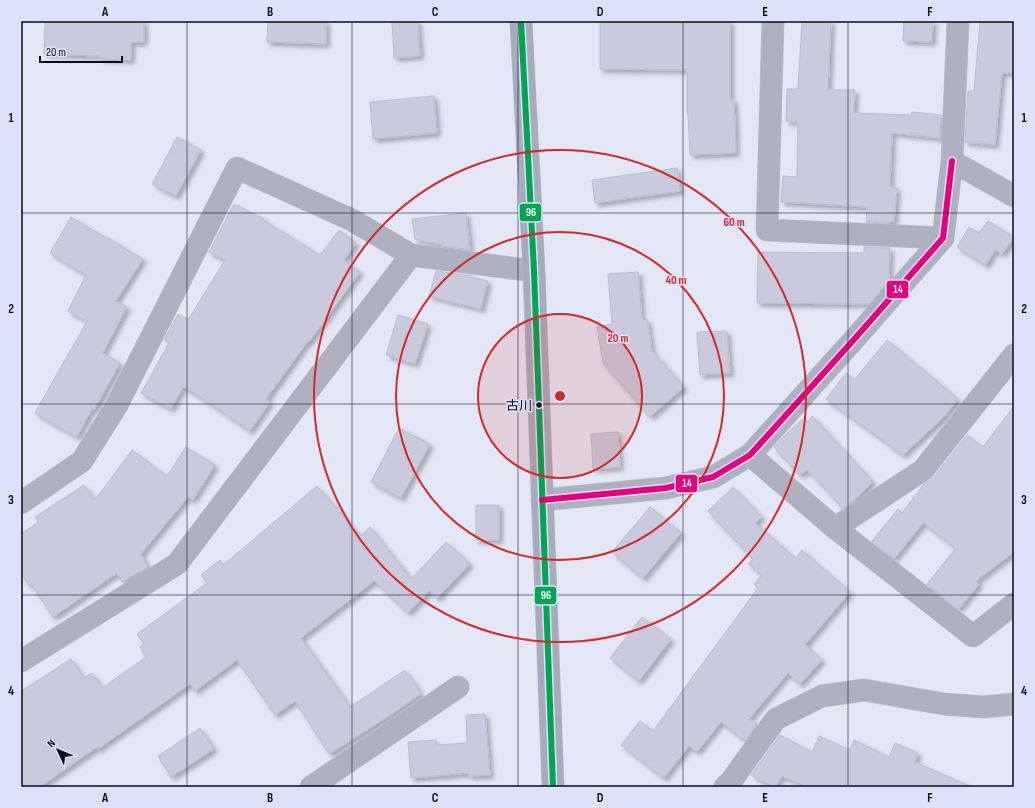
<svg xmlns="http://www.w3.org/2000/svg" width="1035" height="808" viewBox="0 0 1035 808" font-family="'Sofia Sans Condensed','Noto Sans JP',sans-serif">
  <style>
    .building { fill: #c9cbdc; stroke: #bcbeca; filter: url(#shadow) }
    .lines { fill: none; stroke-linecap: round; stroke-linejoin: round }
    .minor-casing { stroke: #c2c4cf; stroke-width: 23 }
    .major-casing { stroke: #c2c4cf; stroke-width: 23 }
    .minor { stroke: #afb1c0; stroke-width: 22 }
    .major { stroke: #a8aabd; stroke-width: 22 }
    .bus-1-casing { stroke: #dde1fa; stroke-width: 9 }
    .bus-2-casing { stroke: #dde1fa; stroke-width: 9 }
    .bus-1 { stroke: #00a651; stroke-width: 6 }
    .bus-2 { stroke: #e5007d; stroke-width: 6 }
    .grid { fill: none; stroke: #0c0d17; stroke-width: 1; stroke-opacity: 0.55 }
    .ring { fill: none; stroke: #d62828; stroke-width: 2 }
    .bus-dot { fill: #0c0d17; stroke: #dde1fa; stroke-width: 1.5 }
    .labels { text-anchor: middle; stroke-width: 3; stroke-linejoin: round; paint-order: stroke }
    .bus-label { font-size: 13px; fill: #0c0d17; stroke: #dde1fa; text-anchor: end }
    .centre { fill: #d62828; stroke: #dde1fa; stroke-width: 2 }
    .ring-label { font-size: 12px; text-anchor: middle; font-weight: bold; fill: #d62828; stroke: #dde1fa; stroke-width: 3; stroke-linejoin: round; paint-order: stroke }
    .line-badge { stroke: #dde1fa; stroke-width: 1.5 }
    .badge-label { font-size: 11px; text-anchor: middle; font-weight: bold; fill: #fff }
    .neatline { fill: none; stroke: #0c0d17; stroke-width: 1.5 }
    .grid-label { font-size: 13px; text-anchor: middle; font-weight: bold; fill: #0c0d17 }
  </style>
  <defs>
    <filter id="shadow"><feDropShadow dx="3.5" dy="3.5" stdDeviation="2" flood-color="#0004"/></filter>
  </defs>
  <rect width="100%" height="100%" fill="#e3e6f4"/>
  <path class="building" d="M45 21H144V42H131V60L100 59V56L44 54Z
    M268 21H326V44L267 42Z
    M392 21H418L420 56 394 58Z
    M600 21H730V100H734L736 153 690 155 688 113H687V70L600 69Z
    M802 21H831L828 90H855L854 113 912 115V112L941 115 940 138 892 133 890 187 897 188 894 222 890 221V223L866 222 867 207 781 202 783 176 797 177 798 122 786 121 787 89H798Z
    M904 21H933L932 42 903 41Z
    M980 21H1014V73H1002L995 145 965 142 968 91H974Z
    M434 96 437 133 373 139 370 102Z
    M177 137 201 150 176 196 152 184Z
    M677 168 680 191 595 203 592 180Z
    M234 204 264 219 263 220 320 255 339 230 356 243 344 260 360 272 309 342 308 341 266 399 270 402 250 431 202 398 183 387 171 409 141 393 169 343 164 340 178 314 188 320 225 260 209 252Z
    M466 213 470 250 442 246V245L415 239 412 219Z
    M71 217 108 239V238L143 259 116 301 127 307 103 353 120 363 94 410 92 409 77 437 35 413 87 321 68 311 86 275 50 253Z
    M988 221 1014 237 1002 254 995 250 986 265 957 247 969 227 979 233Z
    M864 247 890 248 889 280 869 304 757 303 758 252 864 253Z
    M436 271 472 276V277L488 281 481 309 429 296Z
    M638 272 642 320 647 319 652 351 684 387 650 417 603 363 597 327 612 324 608 274Z
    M398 315 428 324 415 364 386 355Z
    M727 331 730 373 700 375 697 332Z
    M887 340 958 399 943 418 903 455 826 399 846 373 854 380Z
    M1014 406V552L976 581 979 584 959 609 927 584 956 548 923 523 894 559 872 541 898 509 902 513 923 485 933 478 967 435 983 447Z
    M812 416 873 482 852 502 843 508 807 470 800 475 774 447 786 434 804 418 808 422Z
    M399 428 430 444 401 498 371 482Z
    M618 432 620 467 593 469 591 434Z
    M186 447 215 465 193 500 188 497 141 554 148 567 122 582 117 573 53 617 32 585 30 586 21 573V534L38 522 35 517 84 485 95 500 132 450 167 476Z
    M317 486 360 536 370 527 411 579 446 542 470 564 437 598 429 591 408 613 374 581 301 638 350 707 405 670 421 694 386 718 329 754 295 701 275 715 237 660 195 691 190 684 98 749 97 747 40 787H21V691L71 659 84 678 92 673 102 688 146 657 140 647 144 644 137 634 207 583 201 575 220 560 223 565Z
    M733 487 762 517 755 523 795 558 802 550 850 592 805 645 822 660 800 684 788 673 749 719 757 723 745 741 721 722 697 752 689 746 664 778 621 745 640 721 653 731 758 588 754 584 762 575 748 564 753 559 708 511Z
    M476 505H499V540H476Z
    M650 507 681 533 643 578 612 552Z
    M642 617 671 639 639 681 610 658Z
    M485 714 490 775 469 776V773L411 778 408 742 436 740V745L467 743 466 715Z
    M200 728 214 749 171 777 158 756Z
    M780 735 812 752 819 736 850 750 854 740 889 757 895 743 918 753 915 762 972 787H806L782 776 776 787H773L751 775Z"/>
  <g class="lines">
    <g class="minor-casing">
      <path id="minor" d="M773 21 767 230 943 238
        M958 21 952 161 1014 196
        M750 455 835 528 973 636 1014 604
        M542 500 666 488 713 477 750 455 858 335 943 238 952 161
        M21 503 82 461 117 405 237 168 352 220 411 255 534 271
        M835 528 923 470 1014 355
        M21 661 177 564 411 255
        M311 787 458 687
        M725 787 731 781 776 719 822 696 864 690 944 704 984 707 1014 704"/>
    </g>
    <g class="major-casing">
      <path id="major" d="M521 21 534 271 553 787"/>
    </g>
    <use href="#minor" class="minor"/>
    <use href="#major" class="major"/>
    <g class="bus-1-casing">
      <path id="bus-1" d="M521 21 534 271 553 787"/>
    </g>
    <g class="bus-2-casing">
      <path id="bus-2" d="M542 500 666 488 713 477 750 455 858 335 943 238 952 161"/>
    </g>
    <use href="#bus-1" class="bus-1"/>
    <use href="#bus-2" class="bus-2"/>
  </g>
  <path class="grid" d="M187 21V787M352 21V787M518 21V787M683 21V787M848 21V787M21 213H1014M21 404H1014M21 595H1014"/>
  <circle cx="560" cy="396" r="82" fill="#d62828" fill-opacity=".12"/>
  <g class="ring">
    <circle cx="560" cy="396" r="82"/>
    <circle cx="560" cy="396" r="164"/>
    <circle cx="560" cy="396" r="246"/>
  </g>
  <circle class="bus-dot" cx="539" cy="405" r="3.5"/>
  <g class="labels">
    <g class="bus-label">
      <text x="532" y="410">古川</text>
    </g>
  </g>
  <circle cx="560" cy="396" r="6" class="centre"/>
  <g class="ring-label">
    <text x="734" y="226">60 m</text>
    <text x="676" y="284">40 m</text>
    <text x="618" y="342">20 m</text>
  </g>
  <g class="line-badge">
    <rect x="519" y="203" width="23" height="19" rx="4" fill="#00a651"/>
    <rect x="886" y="280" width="23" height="19" rx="4" fill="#e5007d"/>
    <rect x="675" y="474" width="23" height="19" rx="4" fill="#e5007d"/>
    <rect x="534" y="586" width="23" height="19" rx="4" fill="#00a651"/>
  </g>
  <g class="badge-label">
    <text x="531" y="216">96</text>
    <text x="898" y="293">14</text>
    <text x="687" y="487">14</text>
    <text x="546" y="599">96</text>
  </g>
  <rect width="1035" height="808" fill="none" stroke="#dde1fa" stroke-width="44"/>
  <g transform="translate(58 750) rotate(314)" stroke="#dde1fa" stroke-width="3" paint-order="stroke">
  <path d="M0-3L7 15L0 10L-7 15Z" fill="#0c0d17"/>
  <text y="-6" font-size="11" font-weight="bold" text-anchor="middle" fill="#0c0d17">N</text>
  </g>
  <path d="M40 56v6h82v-6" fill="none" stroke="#0c0d17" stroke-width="2"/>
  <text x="46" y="56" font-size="12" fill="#0c0d17" stroke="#dde1fa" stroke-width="3" paint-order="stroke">20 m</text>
  <rect x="22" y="22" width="991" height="764" class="neatline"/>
  <g class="grid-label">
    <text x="105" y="16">A</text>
    <text x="270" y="16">B</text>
    <text x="435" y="16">C</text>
    <text x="600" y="16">D</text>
    <text x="765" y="16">E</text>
    <text x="930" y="16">F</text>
    <text x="11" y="122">1</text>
    <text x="1024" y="122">1</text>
    <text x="11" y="313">2</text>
    <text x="1024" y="313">2</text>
    <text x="11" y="504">3</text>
    <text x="1024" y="504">3</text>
    <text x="11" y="695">4</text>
    <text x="1024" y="695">4</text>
    <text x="105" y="802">A</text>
    <text x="270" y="802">B</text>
    <text x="435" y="802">C</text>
    <text x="600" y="802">D</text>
    <text x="765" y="802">E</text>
    <text x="930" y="802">F</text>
  </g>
</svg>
